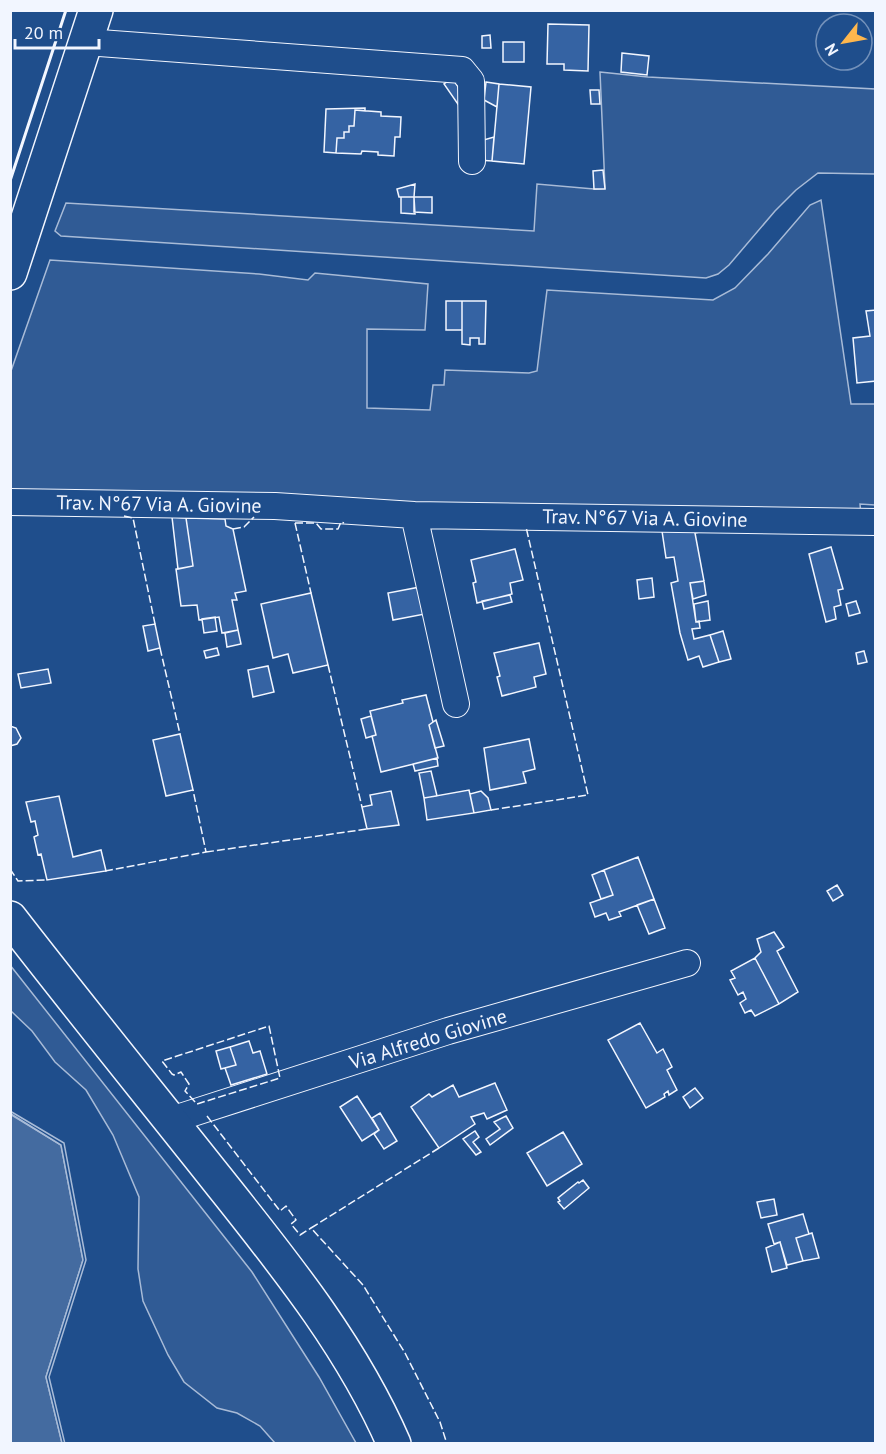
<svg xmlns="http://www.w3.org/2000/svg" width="886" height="1454" viewBox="0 0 886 1454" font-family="'PT Sans',sans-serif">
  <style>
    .green { fill: #305b95; stroke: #a8bbd7; stroke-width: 1.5 }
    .water { fill: #446ba0; stroke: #a8bbd7; stroke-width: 1.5 }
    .pier { fill: #1f4e8c; stroke: #a8bbd7; stroke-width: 1.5 }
    .building { fill: #3563a3; stroke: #f2f6ff; stroke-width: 1.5 }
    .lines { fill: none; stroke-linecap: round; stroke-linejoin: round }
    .minor-casing { stroke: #f2f6ff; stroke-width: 28 }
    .secondary-casing { stroke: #f2f6ff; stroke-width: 36 }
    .minor { stroke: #1f4e8c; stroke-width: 26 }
    .secondary { stroke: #1f4e8c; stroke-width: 33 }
    .fence { stroke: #f2f6ff; stroke-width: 1.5; stroke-dasharray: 8 3; stroke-linecap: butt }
    .wall { stroke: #f2f6ff; stroke-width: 3 }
    .labels { text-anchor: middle; stroke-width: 4.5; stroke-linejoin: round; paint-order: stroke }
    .street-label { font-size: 20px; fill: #f2f6ff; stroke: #1f4e8c }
  </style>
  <rect width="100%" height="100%" fill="#1f4e8c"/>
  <path class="green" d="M600 72 648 77 875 89V174L818 173 796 190 775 211 729 265 718 274 706 278 61 236 55 231 66 203 534 231 537 184 594 189 605 188Z
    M821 200 851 404H875V505L860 504 861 516 11 492V371L50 260 259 274 308 280 315 273 428 284 425 330 367 329V408L430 410 433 385H444L445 370 529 373 537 371 547 290 713 300 735 288 768 254 810 205Z
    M10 965 252 1272 319 1377 356 1443H275L260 1426 237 1413 217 1408 184 1382 168 1355 143 1301 138 1269 139 1197 113 1135 86 1090 55 1062 32 1031 11 1011Z"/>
  <path class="water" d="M10 1114 61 1145 83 1260 46 1377 62 1443H11Z"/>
  <path class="pier" d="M10 1111 64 1143 86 1260 49 1377 65 1444 62 1443 46 1377 83 1260 61 1145 11 1114Z"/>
  <path class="building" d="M548 24 589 25 588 71 564 70V64H547Z
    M490 35 491 48H482V36Z
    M503 42H524V62H503Z
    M622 53 649 56 647 75 621 72Z
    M452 78 470 104 462 110 444 84Z
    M486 82 499 84 497 107 484 100Z
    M499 84 531 87 524 164 492 161Z
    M590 90H599L600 104H591Z
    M365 108V111L355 110 354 126H349V132H344V138H337L336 153 324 152 326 109Z
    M355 110 381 112V116L401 117 400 137H395L394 156 378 155V152L362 151 361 154 336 153 337 138H344V132H349V126H354Z
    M494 137 492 161 478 160 480 141Z
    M603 170 605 189H594L593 171Z
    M415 184 414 197H399L397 189Z
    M401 197H414L415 214 401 213Z
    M414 197H432V213L414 212Z
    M446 301H462V330H446Z
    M462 301H486L485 344H479V338H470V345L462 344Z
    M876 310V381L857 383 853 338 870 336 866 311Z
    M172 517 186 518 193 566 178 569Z
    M186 518 225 519 226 526 233 529 246 591 235 593 237 600H232L238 630 222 633 219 617 199 620 197 605 181 606 176 569 193 566Z
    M662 531 700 532 695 533 704 581 690 583 696 622 699 621 700 628 692 629 694 639 710 635 719 662 703 667 699 656 688 660 680 633 671 583 678 581 674 557 666 558Z
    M831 547 843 589 838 590 841 605 834 607 836 619 826 622 809 554Z
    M515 549 523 580 510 583 512 594 477 603 473 583 476 582 471 560Z
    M652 578 654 597 639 599 637 580Z
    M704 581 706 595 693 599 690 583Z
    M420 587 425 614 393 620 388 593Z
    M311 593 328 665 293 673 288 654 273 658 261 604Z
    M510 595 512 602 484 609 482 601Z
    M708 601 710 620 696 622 694 604Z
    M856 601 860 613 849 616 846 604Z
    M215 617 217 631 204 633 202 619Z
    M155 624 160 648 148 651 143 626Z
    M238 630 241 644 227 647 225 633Z
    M723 631 731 659 719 662 710 635Z
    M539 643 546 674 534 677 536 687 502 696 497 677 500 676 494 653Z
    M217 648 219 655 206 658 204 651Z
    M864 651 867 662 858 664 856 653Z
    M268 666 274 692 253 697 248 670Z
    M48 669 51 683 21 688 18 674Z
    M426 695 433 722 429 725 438 758 381 772 372 736 376 735 370 711 403 703 402 700Z
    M371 716 376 735 366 738 361 719Z
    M436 720 444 746 435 748 429 725Z
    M10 726 16 728 21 738 17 744 10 746Z
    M180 734 193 790 166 796 153 740Z
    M529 739 535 769 523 772 526 783 490 790 484 748Z
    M437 758 438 766 415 771 413 764Z
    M431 771 437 796 424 798 419 773Z
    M469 790 474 813 427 820 424 798Z
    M391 791 399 825 367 829 362 807 372 805 370 795Z
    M481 791 488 798 491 810 474 813 470 794Z
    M59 796 73 857 101 850 106 871 47 880 41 854 38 855 34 837 38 835 35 821 31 822 26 802Z
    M638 857 654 899 619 912 621 916 609 920 606 913 595 917 590 903 613 895 604 870Z
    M604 870 613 895 601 899 592 875Z
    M837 885 843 895 833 901 827 891Z
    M654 899 665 928 649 934 637 905Z
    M774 932 784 947 777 951 798 992 779 1004 755 958 761 952 757 939Z
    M755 958 779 1004 755 1016 751 1010 745 1013 740 1003 746 999 743 992 738 995 730 980 735 978 731 971Z
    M640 1023 657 1053 663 1049 672 1067 667 1070 677 1090 669 1095 668 1091 664 1094 665 1097 646 1108 608 1040Z
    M249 1041 253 1053 260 1051 267 1074 231 1085 225 1068 236 1065 230 1047Z
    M230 1047 236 1065 221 1069 216 1051Z
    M495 1083 507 1110 487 1119 484 1113 471 1117 475 1124 439 1148 411 1107 429 1094 432 1097 453 1085 459 1097Z
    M695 1088 703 1098 690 1108 683 1097Z
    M357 1096 379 1130 362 1141 340 1107Z
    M380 1113 397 1141 384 1149 374 1134 379 1130 372 1118Z
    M506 1116 513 1128 490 1145 486 1139 500 1129 494 1122Z
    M475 1131 479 1137 473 1142 481 1152 476 1155 463 1139Z
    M563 1132 582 1164 547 1186 527 1153Z
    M583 1180 589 1188 564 1209 558 1202 560 1201 558 1198 578 1182 579 1183Z
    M774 1199 777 1215 761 1218 757 1202Z
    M803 1214 809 1234 796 1238 803 1261 787 1265 780 1242 774 1244 768 1224Z
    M812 1233 819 1258 803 1261 796 1238Z
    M780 1242 787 1268 772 1272 766 1248Z"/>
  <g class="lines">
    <g class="minor-casing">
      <path id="minor" d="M86 42 462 70 471 81 472 161
        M10 502 275 506 414 515 456 704
        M414 515 876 522
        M171 1120 448 1031 687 963"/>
    </g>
    <g class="secondary-casing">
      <path id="secondary" d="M10 273 96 10
        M10 918C78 1006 148 1092 217 1179 283 1262 351 1345 394 1444"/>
    </g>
    <use href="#minor" class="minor"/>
    <use href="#secondary" class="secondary"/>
    <path class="fence" d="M124 516 133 518 155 624
      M295 523H316L321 529H338L341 522 344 523
      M295 523 311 593
      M233 529 244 527 254 517
      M160 648 180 734
      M328 665 362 807
      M491 810 588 795 526 527
      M206 852 367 829
      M10 869 18 881 47 880
      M105 871 206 852 193 790
      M269 1026 280 1078 197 1104 185 1091 189 1084 181 1072 174 1075 172 1074 162 1061Z
      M207 1116 280 1211 286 1206 296 1220 291 1224 300 1235 311 1228
      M439 1148 311 1228 363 1285 405 1353 440 1422 447 1444"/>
    <path class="wall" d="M10 181 66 10"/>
  </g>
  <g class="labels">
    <g class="street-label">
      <text transform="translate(159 504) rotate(1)" y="7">Trav. N°67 Via A. Giovine</text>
      <text transform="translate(645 518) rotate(1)" y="7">Trav. N°67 Via A. Giovine</text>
      <text transform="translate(428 1039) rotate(-17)" y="7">Via Alfredo Giovine</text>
    </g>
  </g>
  <rect width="886" height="1454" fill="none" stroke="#f2f6ff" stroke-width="24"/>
  <g transform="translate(844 42) rotate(239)"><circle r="28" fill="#1f4e8c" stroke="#7391ba" stroke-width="1.5"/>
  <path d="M0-4.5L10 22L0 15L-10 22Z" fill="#ffb74d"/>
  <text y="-9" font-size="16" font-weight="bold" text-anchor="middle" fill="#f2f6ff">N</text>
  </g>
  <path d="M15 39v9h84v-9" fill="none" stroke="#f2f6ff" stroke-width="3"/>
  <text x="24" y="39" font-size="18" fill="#f2f6ff" stroke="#1f4e8c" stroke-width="4.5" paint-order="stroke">20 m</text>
</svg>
